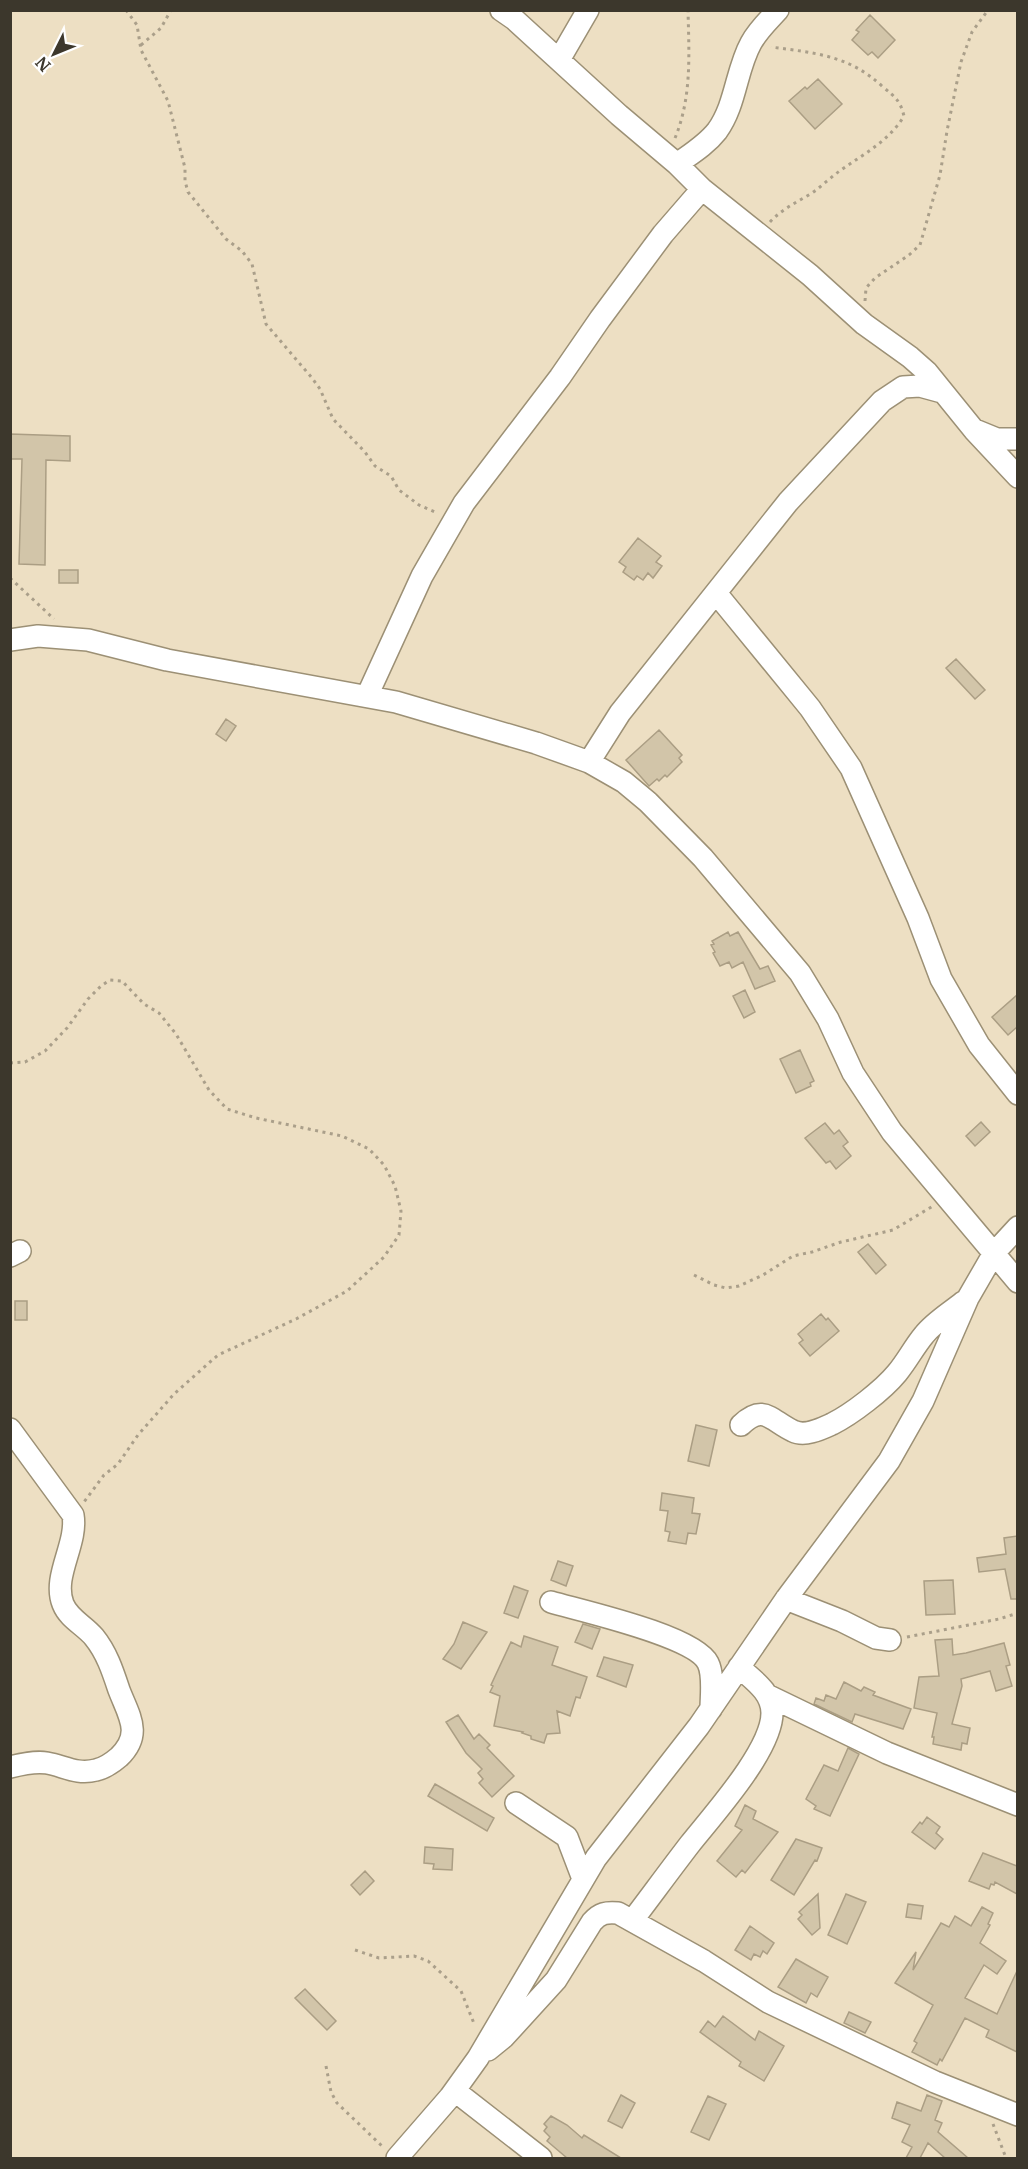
<svg xmlns="http://www.w3.org/2000/svg" width="1028" height="2169" viewBox="0 0 1028 2169" font-family="Merriweather,serif">
  <style>
    .building { fill: #d2c5a9; stroke: #ab9e84; stroke-width: 1.5 }
    .lines { fill: none; stroke-linecap: round; stroke-linejoin: round }
    .minor-casing { stroke: #9c9075; stroke-width: 24 }
    .path { stroke: #aa9f8a; stroke-width: 3; stroke-dasharray: 3 4.5; stroke-linecap: butt }
    .minor { stroke: #fff; stroke-width: 21 }
  </style>
  <rect width="100%" height="100%" fill="#eddfc3"/>
  <path class="building" d="M870 15 895 40 878 58 872 52 868 55 852 40 859 32 856 30Z
    M818 79 842 104 815 129 789 101 805 87 807 89Z
    M10 434 70 436V461L46 460 45 565 19 564 22 459H10Z
    M638 538 661 556 656 562 662 566 653 578 648 573 643 580 637 576 634 580 623 572 626 567 619 562Z
    M59 570H78V583H59Z
    M956 659 985 690 975 699 946 668Z
    M226 719 236 726 226 741 216 734Z
    M659 730 682 755 679 758 682 762 667 777 665 775 659 781 657 779 649 786 626 760Z
    M728 932 730 936 738 932 760 969 768 966 775 981 755 989 743 962 732 968 729 962 720 966 713 953 715 952 711 945 714 944 712 941Z
    M745 990 755 1012 744 1018 733 996Z
    M1017 995V1027L1008 1035 992 1017Z
    M800 1050 814 1081 810 1083 811 1086 796 1093 780 1059Z
    M981 1122 990 1132 975 1146 966 1136Z
    M825 1123 834 1134 839 1130 848 1142 843 1146 851 1156 836 1169 830 1161 826 1163 805 1138Z
    M868 1244 886 1265 876 1274 858 1252Z
    M15 1301H27V1320H15Z
    M821 1314 826 1320 828 1318 839 1331 810 1356 799 1343 803 1340 798 1334Z
    M696 1425 717 1430 709 1466 688 1461Z
    M662 1493 694 1498 692 1513 700 1514 696 1534 688 1533 686 1544 668 1541 670 1532 665 1531 668 1511 660 1510Z
    M1017 1536V1599H1011L1005 1569 979 1572 977 1558 1006 1554 1004 1538Z
    M558 1561 573 1566 566 1586 551 1580Z
    M953 1580 955 1614 926 1615 924 1581Z
    M514 1586 528 1591 518 1618 504 1613Z
    M463 1622 487 1632 461 1669 443 1659 454 1644Z
    M583 1624 600 1629 592 1649 575 1642Z
    M524 1636 558 1647 552 1665 587 1677 580 1698 576 1697 570 1716 557 1711 560 1733 547 1734 544 1743 531 1739V1736L522 1733 523 1732 494 1726 500 1696 490 1692 493 1686 491 1685 511 1642 521 1647Z
    M952 1639 953 1655 966 1653 1004 1643 1010 1665 1006 1666 1012 1686 996 1691 990 1671 961 1679 962 1686 952 1724 970 1728 967 1744 962 1743 961 1750 933 1744 934 1737H932L937 1713 914 1708 919 1677 939 1676 935 1640Z
    M604 1657 633 1665 626 1687 597 1676Z
    M844 1682 861 1691 864 1687 875 1692 873 1695 911 1709 903 1729 855 1714 852 1722 814 1704 816 1698 824 1701 826 1695 836 1699Z
    M458 1715 474 1739 479 1734 490 1745 487 1748 514 1776 492 1797 479 1783 483 1779 478 1773 482 1769 466 1753 446 1722Z
    M848 1748 859 1754 830 1816 814 1809 816 1806 806 1799 824 1765 838 1771Z
    M435 1784 494 1818 487 1831 428 1796Z
    M745 1805 756 1811 753 1819 778 1832 745 1873 742 1870 736 1877 717 1861 742 1830 735 1826Z
    M927 1817 940 1827 936 1833 943 1839 935 1849 912 1832 920 1822 922 1824Z
    M796 1839 822 1848 817 1861 815 1860 794 1895 771 1880Z
    M425 1847 453 1849 452 1870 433 1869 434 1864 424 1863Z
    M983 1853 1017 1866V1894L995 1882 994 1885 991 1884 989 1889 969 1881Z
    M365 1871 374 1881 360 1895 351 1885Z
    M818 1894 820 1928 812 1935 798 1919 802 1915 799 1912Z
    M846 1894 866 1902 847 1944 828 1935Z
    M908 1904 923 1906 921 1919 906 1917Z
    M982 1907 993 1913 988 1924 990 1925 980 1943 1006 1961 997 1974 984 1965 965 1998 997 2014 1017 1971V2052L986 2037 989 2030 965 2018 942 2061 940 2059 937 2065 912 2052 917 2043 914 2041 933 2005 895 1983 916 1952 913 1970 941 1923 949 1927 955 1916 971 1926Z
    M750 1926 774 1943 767 1954 763 1951 760 1957 754 1954 751 1960 735 1950Z
    M796 1959 828 1977 817 1997 811 1993 806 2003 778 1987Z
    M305 1989 336 2021 327 2030 295 1998Z
    M849 2012 871 2022 865 2033 844 2023Z
    M723 2016 755 2040 759 2031 784 2046 764 2081 739 2066 741 2062 700 2032 708 2021 715 2027Z
    M621 2095 635 2103 622 2128 608 2121Z
    M927 2095 942 2101 935 2120 942 2123 938 2132 968 2158H945L928 2143 920 2158H906L912 2147 902 2142 910 2125 892 2118 897 2102 921 2111Z
    M708 2096 726 2104 709 2140 691 2132Z
    M551 2116 567 2125 582 2138 584 2135 621 2158H567L547 2141 550 2137 544 2131 547 2127 544 2124Z"/>
  <g class="lines">
    <g class="minor-casing">
      <path id="minor" d="M501 10 514 19 619 115 677 164 702 189 810 275 864 324 910 357 927 372 974 430 1018 477
        M559 60 588 10
        M677 164C691 154 706 145 717 131 736 105 736 70 751 43 758 30 768 21 778 10
        M975 430 997 439H1018
        M716 593 810 708 851 768 918 918 941 979 979 1045 1018 1094
        M10 640 38 636 88 640 167 660 396 702 536 743 589 762 624 782 648 802 703 858 800 973 828 1019 853 1073 892 1132 1018 1282
        M367 696 422 576 464 503 560 377 600 319 663 234 702 189
        M589 762 620 713 788 502 882 401 903 387 920 386 942 392
        M10 1256 20 1251
        M741 1425C764 1403 771 1421 793 1431 805 1437 821 1429 832 1424 852 1414 883 1390 897 1373 907 1361 914 1347 924 1335 934 1322 951 1312 963 1302
        M10 1429 73 1515C78 1544 52 1576 63 1604 69 1619 84 1625 94 1637 107 1653 113 1672 119 1690 129 1716 143 1734 119 1757 112 1763 105 1768 96 1770 77 1775 64 1766 47 1763 35 1761 22 1764 10 1767
        M786 1599 842 1621 876 1638 890 1640
        M551 1602C582 1611 695 1636 708 1663 714 1675 711 1696 711 1709
        M769 1696 887 1753 1018 1805
        M516 1803 567 1837 583 1879
        M632 1921C651 1896 670 1870 690 1844 713 1815 772 1750 772 1713 772 1692 753 1680 739 1667
        M488 2050 504 2037 556 1980 592 1922C600 1913 606 1912 618 1913L704 1961 768 2002 935 2082 1018 2115
        M455 2091 541 2158
        M397 2158 450 2097 478 2058 596 1858 699 1726 786 1599 889 1461 923 1401 968 1298 994 1253 1018 1227"/>
    </g>
    <path class="path" d="M126 10 137 25 141 50 168 101 185 168V181L188 192 226 239 242 251 252 264 266 324 312 378 320 389 333 419 365 452 375 466 391 476 399 490 419 505 437 513
      M141 45 161 28 171 10
      M675 138C692 97 689 54 688 10
      M770 222C782 209 797 202 812 193 822 186 831 177 841 170 865 153 889 141 904 116 900 100 895 97 883 87 849 55 815 53 771 47
      M865 301 866 288 875 278 909 255 920 245 940 175 947 131 961 62 972 32 988 10
      M10 578 54 619
      M10 1063 25 1062 45 1051 67 1028 88 999 101 986 110 980 122 981 144 1004 159 1013 176 1034 209 1090 227 1109 256 1118 342 1136 369 1149 384 1165 395 1186 401 1211 399 1235 384 1257 347 1291 296 1319 218 1355 174 1394 138 1435 118 1464 104 1475 84 1502
      M694 1275 714 1285 726 1288 739 1286 763 1275 793 1256 812 1252 841 1242 893 1230 933 1206
      M907 1637 999 1619 1018 1613
      M355 1950 379 1958 414 1956 428 1961 461 1991 475 2026
      M326 2066 331 2092 337 2103 384 2148
      M993 2124 1006 2158"/>
    <use href="#minor" class="minor"/>
  </g>
  <rect width="1028" height="2169" fill="none" stroke="#3c372c" stroke-width="24"/>
  <g transform="translate(54 54) rotate(227)" stroke="#ffffff" stroke-width="4.5" paint-order="stroke">
  <path d="M0-4.5L10 22L0 15L-10 22Z" fill="#3c372c"/>
  <text y="-9" font-size="16" font-weight="bold" text-anchor="middle" fill="#3c372c">N</text>
  </g>
</svg>
